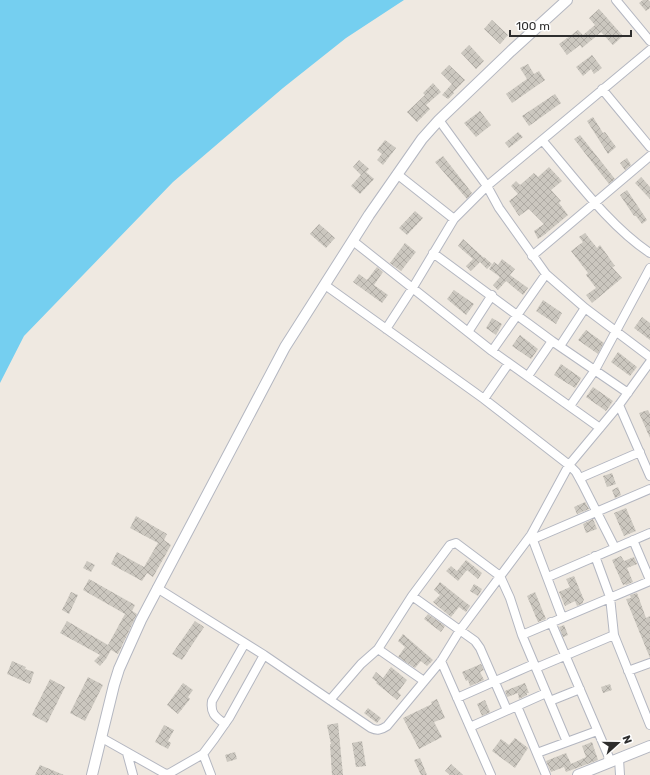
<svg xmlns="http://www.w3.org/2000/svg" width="650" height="775" viewBox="0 0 650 775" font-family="Rubik,sans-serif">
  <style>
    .water { fill: #75cff0 }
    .building { fill: url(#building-cross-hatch) }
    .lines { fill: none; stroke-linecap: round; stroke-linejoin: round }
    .minor-casing { stroke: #b4b7c1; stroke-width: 10 }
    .tertiary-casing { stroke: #b4b7c1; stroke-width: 12 }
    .minor { stroke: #fff; stroke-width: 8 }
    .tertiary { stroke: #fff; stroke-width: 10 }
  </style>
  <defs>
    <pattern id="building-cross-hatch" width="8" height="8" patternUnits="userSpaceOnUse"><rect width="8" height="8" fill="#cbc7bf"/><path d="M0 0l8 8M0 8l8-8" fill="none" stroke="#afaba4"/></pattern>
  </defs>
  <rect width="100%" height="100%" fill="#efe9e1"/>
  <path class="water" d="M0 0H404L346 38 283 88 173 182 24 336 0 383Z"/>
  <path class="building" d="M643 0H648L650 2V8L646 11 639 3Z
    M599 9 623 36 613 45 601 32 582 48 580 45 567 55 559 44 578 30 583 35 595 25 589 18Z
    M492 20 508 35 500 44 484 29Z
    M469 45 484 61 476 69 461 53Z
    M592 55 602 68 594 74 591 69 583 76 576 67Z
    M528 64 534 74 539 71 545 80 512 103 506 94 527 79 520 68Z
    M449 65 465 80 453 92 454 93 448 99 442 95 452 84 441 73Z
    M433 83 441 92 426 105 430 109 417 122 407 112 425 95 423 93Z
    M555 94 561 103 529 126 522 116Z
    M480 111 491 125 476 137 464 123Z
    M593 117 603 133 605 132 616 147 608 154 587 121Z
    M518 132 523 137 509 148 505 143Z
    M580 135 615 179 609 184 574 139Z
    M385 140 396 148 383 165 377 160 382 154 377 150Z
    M443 156 472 193 467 199 435 162Z
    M627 158 631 165 625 170 620 163Z
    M359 160 369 169 366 172 374 179 360 194 351 186 361 175 353 167Z
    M549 167 562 181 551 190 561 201 559 203 568 215 544 235 538 239 534 231 544 224 529 209 519 216 509 201 518 194 511 186 516 181 520 185 534 173 538 177Z
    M641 177 650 187V199L635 183Z
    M627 190 647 220 642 224 636 216H634L620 195Z
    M415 211 423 218 407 235 399 228Z
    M319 224 335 238 326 248 310 234Z
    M585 233 597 248 600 245 615 266 612 267 622 278 592 303 586 295 596 288 586 275 588 273 571 251 583 242 579 237Z
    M463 239 484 258 471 271 466 266 473 259 458 246Z
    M405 243 416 252 401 271 390 263Z
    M484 257 492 264 487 269 480 262Z
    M502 259 515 269 510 275 528 288 523 295 506 281 498 290 493 285 500 277 489 269 494 262 498 265Z
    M377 267 383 272 374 285 388 295 382 303 353 282 359 274 367 280Z
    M454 290 474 304 466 315 447 299Z
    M543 300 562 313 556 324 536 311Z
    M642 317 650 323V340L634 328Z
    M492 318 502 324 496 335 486 328Z
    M586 330 604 343 598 354 578 340Z
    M520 335 538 349 531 359 512 346Z
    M618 352 637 367 630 376 611 362Z
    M561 364 581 378 575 388 554 375Z
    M593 387 613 401 606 411 586 397Z
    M648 410 650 414V438L639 413Z
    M612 473 616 484 607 487 603 476Z
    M618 487 621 495 615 498 612 490Z
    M585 502 589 509 577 514 574 507Z
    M626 508 636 531 624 536 614 513Z
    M136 516 167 534 164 540 171 545 153 577 147 573 142 581 111 564 117 552 144 567 158 543 130 528Z
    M593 519 597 529 586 533 583 524Z
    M621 556 624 561 634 557 637 564 627 568 633 582 626 585 625 584 623 585 612 560Z
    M466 560 482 573 478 579 467 570 458 581 446 571 451 566 457 571Z
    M87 561 95 565 91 572 83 568Z
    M574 576 584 600 583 601V603L577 606 575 601 565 606 559 592 570 587 566 579Z
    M89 579 135 605 132 611 137 614 118 654 111 650 106 659 100 666 94 661 100 655 60 633 67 621 108 645 125 614 83 590Z
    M440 582 470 606 466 612 459 607 451 617 433 602 440 595 434 590Z
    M474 584 482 589 478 596 470 591Z
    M71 592 78 595 69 614 62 610Z
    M535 592 546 619 538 622 527 596Z
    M637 593 646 618 650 616V658L626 599 631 598 630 595Z
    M428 614 445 626 441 632 424 619Z
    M195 621 204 627 182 660 172 654Z
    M564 625 568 635 563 637 559 627Z
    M403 634 433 660 427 666 421 661 415 668 398 657 405 647 398 641Z
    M12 661 26 667 25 669 34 672 30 684 7 674Z
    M481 664 484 670 480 672 484 680 470 686 468 680 466 681 462 672Z
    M391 667 407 680 398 692 401 695 397 700 376 683 377 682 372 678 376 672 383 678Z
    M88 677 103 685 85 721 70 713Z
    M50 679 65 687 47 723 32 715Z
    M183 683 193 690 188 697 190 699 178 714 167 705Z
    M525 683 529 693H527V695L519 699 518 693 507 697 505 691Z
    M610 684 612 690 603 693 601 687Z
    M437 699 445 718 434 722 442 737 419 749 403 718 432 704 431 702Z
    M485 700 490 712 482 716 477 704Z
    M368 708 381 718 377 723 364 713Z
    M338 723 343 775H332L330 744H331L327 725Z
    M164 725 174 730 168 741 171 743 168 749 155 742Z
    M515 738 528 748 515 768 492 751 501 739 509 745Z
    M362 741 366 766 356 767 352 743Z
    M592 742 598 760 566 772 564 767 551 772 546 761 566 753 571 764 584 758 586 757 582 746Z
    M235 752 237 759 227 762 225 755Z
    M420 758 427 775H421L414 760Z
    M451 764 463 775H450L445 771Z
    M40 765 64 775H35Z"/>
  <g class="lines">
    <g class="minor-casing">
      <path id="minor" d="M616 0 650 41
        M602 89 650 147
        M439 120 487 186 650 50
        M542 140C574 177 609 226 650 253
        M397 174 454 219
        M353 241 492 351 600 428
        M433 253 552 341
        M532 256 650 156
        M325 285 484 399 569 465 576 472 582 483 615 548
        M386 329 412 289 454 219 487 186 499 208 546 274 585 308 650 357
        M468 332 492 295
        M560 346 585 308
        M492 351 546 274
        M528 376 552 341 628 393
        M484 399 509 363
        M619 405 650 476
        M570 406 595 370 650 268
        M580 478 640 452
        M531 535 562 617
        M533 539 650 489
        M633 540 650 580
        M595 556 610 597 614 635 650 725
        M548 577 650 533
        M157 588 264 655 371 728C377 731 381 730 387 726L441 661 460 630 531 535 569 465 619 405 650 362
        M412 596 475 641 480 648 507 710
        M551 622 611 762
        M522 635 650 581
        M378 649 424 681
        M441 661 491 775
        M536 668 614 635
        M628 671 650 663
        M457 698 534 664
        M330 700 361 664 378 649 412 596 450 545 456 543 500 576 510 598 522 635 567 742
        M550 701 580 689
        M517 706 546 775
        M225 724C216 717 210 714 212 701L245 643
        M470 727 546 693
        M102 738 164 773 167 774 170 773 203 754 215 738 229 718 264 655
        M127 753 133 775
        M537 753 597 731
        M203 754 211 775
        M619 759 620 775"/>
    </g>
    <g class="tertiary-casing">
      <path id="tertiary" d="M92 775 114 685 119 669 141 620 285 347 369 215 422 139 439 120 511 51 567 0
        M578 775 650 746"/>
    </g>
    <use href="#minor" class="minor"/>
    <use href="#tertiary" class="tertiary"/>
  </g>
  <g transform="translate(618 743) rotate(69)" stroke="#ffffff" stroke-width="3" paint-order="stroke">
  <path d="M0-3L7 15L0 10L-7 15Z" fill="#2e2e2e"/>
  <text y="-6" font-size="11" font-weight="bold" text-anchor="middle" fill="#2e2e2e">N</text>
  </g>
  <path d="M510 30v6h121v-6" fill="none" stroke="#2e2e2e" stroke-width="2"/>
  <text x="516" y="30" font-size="12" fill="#2e2e2e" stroke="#ffffff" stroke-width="3" paint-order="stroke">100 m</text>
</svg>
